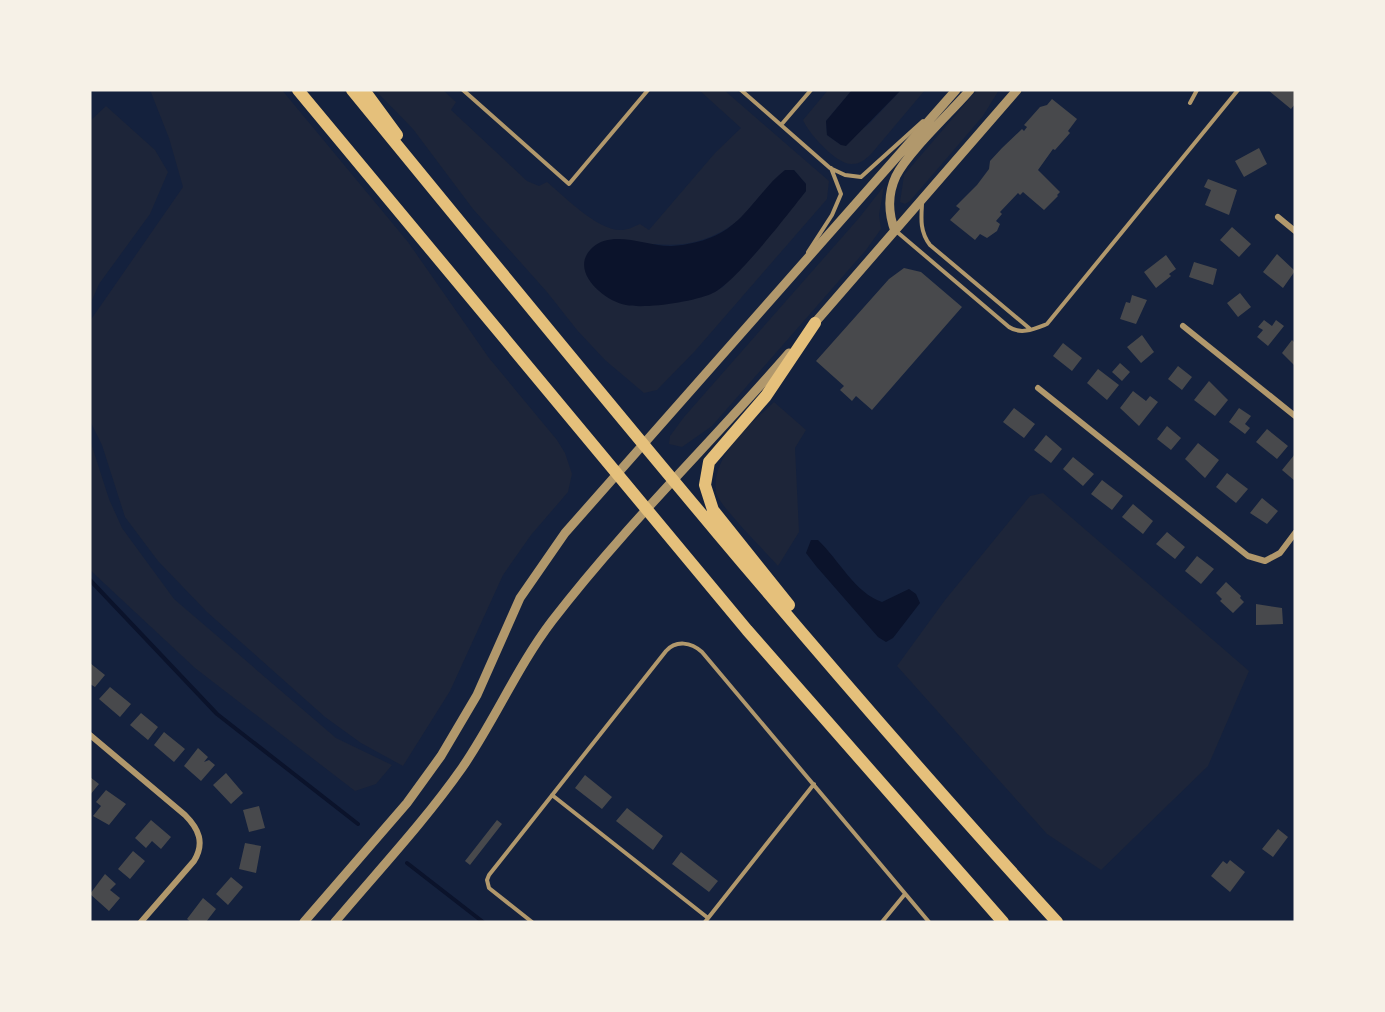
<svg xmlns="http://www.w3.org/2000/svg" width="1385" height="1012" viewBox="0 0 1385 1012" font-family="'Fira Sans Condensed',sans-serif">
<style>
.green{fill:#1d2539;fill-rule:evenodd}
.water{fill:#0b132b}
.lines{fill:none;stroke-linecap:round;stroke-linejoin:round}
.stream{stroke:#0b132b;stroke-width:4}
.building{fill:#48494c}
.service{stroke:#b1986c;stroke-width:4}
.minor{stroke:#b1986c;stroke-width:6}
.tertiary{stroke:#b1986c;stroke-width:9}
.primary{stroke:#e5c07b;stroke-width:12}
</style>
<rect width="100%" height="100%" fill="#14213d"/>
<path class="green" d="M150,90h132l126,152 81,116 68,82 8,13 7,21 -4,18 -37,43 -28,40 -53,116 -47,75 -42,-23 -36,-26 -118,-105 -49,-51 -33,-44 -23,-72 -12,-24v-100l93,-134 -14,-49z
M375,90h68l13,12 -5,8 76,71 12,5 8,-4c17,14 52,50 75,48 6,0 13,-4 18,-6l9,6 66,-77 26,-25 -42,-38h25l105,91 -2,18 -132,152 -38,39 -13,3 -39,-33 -28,-30 -30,-38 -74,-83 -60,-80zM794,170l12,14v7l-83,96c-23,13 -48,15 -74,17l5,-60c67,7 95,-33 140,-74z
M828,90h24l-26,31 1,14 14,10 28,-21 32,-34h24l-53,63c-6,6 -11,11 -20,11 -15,1 -44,-31 -49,-44z
M977,90h22l-16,26 -73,85 -5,3 -5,-2 4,-27z
M106,106l49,44 13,22 -18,42 -51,70 -9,21v-184z
M884,186l-5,29 2,14 -15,21 -154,176 -30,21 -13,-3 1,-8 14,-19 175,-199z
M774,402l32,28 -11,18 4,84 -21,34c-12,-14 -60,-61 -62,-74 -5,-36 35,-68 58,-90z
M90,440l19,59 13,29 52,71 162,139 56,27 -16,19 -21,7 -160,-123 -105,-98z
M1043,493l206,178 -41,95 -107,104 -54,-36 -150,-168 48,-66 85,-104z"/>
<path class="water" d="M852,90h49l-55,56 -5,-1 -14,-10 -1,-14z
M785,170h9l12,14v7c-18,23 -72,94 -95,103 -19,8 -66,15 -85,11 -22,-4 -59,-35 -33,-58 21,-18 55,0 79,-1 14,-1 28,-4 40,-9 32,-12 47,-47 73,-67z
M811,540h7c21,20 37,53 64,62l27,-13 7,5 4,9 -27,35 -7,4 -8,-5 -62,-71 -10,-13z"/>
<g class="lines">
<path class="stream" d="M90,580l127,134 141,110
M407,863l76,59"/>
</g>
<path class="building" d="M1268,90h27v14l-4,5z
M1052,99l25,20 -9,12 2,2 -15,17 -2,-1 -15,21 22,22 -3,3 1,1 -14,14 -21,-18 -3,3 -2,-2 -18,19 2,2 -6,7 4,3 -3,7 -10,7 -7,-4 -5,6 -25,-20 10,-11 -4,-3 21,-21 12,-16 1,-8 12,-13 20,-19 2,2 3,-4 -3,-2 16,-18 7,-2z
M1259,148l8,16 -23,13 -9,-16z
M1208,179l29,11 -8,25 -24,-10 6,-15 -7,-3z
M1232,227l19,17 -12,13 -19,-17z
M1277,254l18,17 -12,17 -20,-16z
M1166,255l10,14 -7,5 2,2 -15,12 -12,-16z
M1194,262l23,7 -4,16 -24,-8z
M904,268l17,4 41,35 -90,103 -16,-14 -4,5 -12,-11 4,-4 -28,-25 73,-82z
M1240,293l11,14 -13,10 -11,-14z
M1132,295l15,5 -11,24 -16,-5 6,-17 4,1z
M1264,320l8,6 4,-6 8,6 -16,20 -11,-9 6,-7 -5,-3z
M1142,335l12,17 -13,11 -14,-16z
M1292,340l3,3v23l-13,-13z
M1063,343l19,15 -10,13 -19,-15z
M1120,363l10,9 -8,9 -10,-9z
M1178,366l14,11 -10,13 -14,-11z
M1098,369l21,16 -12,15 -20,-17z
M1209,381l19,19 -13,16 -21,-16z
M1133,391l13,10 4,-5 8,6 -19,24 -19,-18z
M1014,408l21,16 -11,14 -21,-16z
M1239,408l12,8 -6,8 5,4 -5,6 -16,-12z
M1167,426l14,12 -10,12 -14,-11z
M1267,429l21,17 -11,13 -21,-17z
M1046,435l16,14 -11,14 -17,-13z
M1198,443l21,17 -14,18 -20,-19z
M1295,454v27l-13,-11z
M1073,457l21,17 -11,12 -20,-17z
M1227,473l21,16 -12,14 -20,-16z
M1102,480l21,16 -11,14 -21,-16z
M1262,498l16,13 -11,13 -17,-11z
M1133,504l20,17 -10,13 -21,-17z
M1167,532l18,15 -10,12 -19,-15z
M1197,556l17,13 -13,15 -16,-13z
M1226,582l15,14 -1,2 4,4 -11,11 -13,-12 2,-2 -6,-6z
M1256,604l26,4 1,16 -27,1z
M90,663l15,12 -10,12 -5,-3z
M110,687l21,17 -11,13 -21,-18z
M141,713l17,14 -10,13 -18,-15z
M164,732l21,17 -11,13 -20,-17z
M198,748l10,9 -4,5 5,-2 6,5 -14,16 -17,-15z
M226,773l17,20 -12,11 -18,-19z
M585,775l27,22 -10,12 -27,-21z
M90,777l9,7 -9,11z
M106,790l20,14 -17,21 -16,-9 8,-10 -5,-4z
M259,806l6,22 -16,4 -6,-22z
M627,808l36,28 -10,14 -37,-29z
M151,820l20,17 -10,12 -9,-8 -6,7 -11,-10z
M497,820l5,4 -32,41 -5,-4z
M1278,829l10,8 -15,20 -11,-8z
M245,843l16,3 -5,27 -17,-4z
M133,851l12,10 -15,18 -12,-10z
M681,852l37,29 -9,11 -37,-28z
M1230,860l15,12 -15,20 -19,-16 12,-15 4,3z
M105,874l11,10 -6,6 10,8 -11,13 -19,-17z
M231,877l12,10 -15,18 -12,-11z
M203,898l13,11 -10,13h-15l-4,-3z"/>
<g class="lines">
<path class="service" d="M463,90l106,94 79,-94
M741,90l89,78 15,7 16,2 62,-56
M1190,103l7,-13
M781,125l30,-35
M922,204c-1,15 -2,28 8,41l99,83
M896,231l113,96c12,8 25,2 38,-3l191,-234
M808,252l24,-37 9,-21 -10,-26
M552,795l156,123
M532,922l-43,-34 -2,-8 2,-5 177,-224c10,-11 25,-9 36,1l227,270
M705,922l109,-138
M882,922l23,-28"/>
<path class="minor" d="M1278,217l17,14
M1183,326l112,90
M1038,388l210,168 17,5 15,-8 15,-20
M90,735l95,80c14,14 20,28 9,46l-53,61"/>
<path class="tertiary" d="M895,231c-7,-18 -7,-38 1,-55 12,-24 55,-64 74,-86
M812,326l205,-236
M304,922l103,-119 34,-47 36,-61 43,-97 45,-65 391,-443
M335,922c43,-51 89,-100 127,-154 33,-48 55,-101 90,-147 73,-95 159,-178 237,-268"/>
<path class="primary" d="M298,90l449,540 256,292
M352,90c230,281 460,564 705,832
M364,90l33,45
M789,605l-76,-95 -8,-25 4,-23 57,-66 49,-73"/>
</g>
<rect width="1385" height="1012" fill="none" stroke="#f6f1e7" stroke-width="183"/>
</svg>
